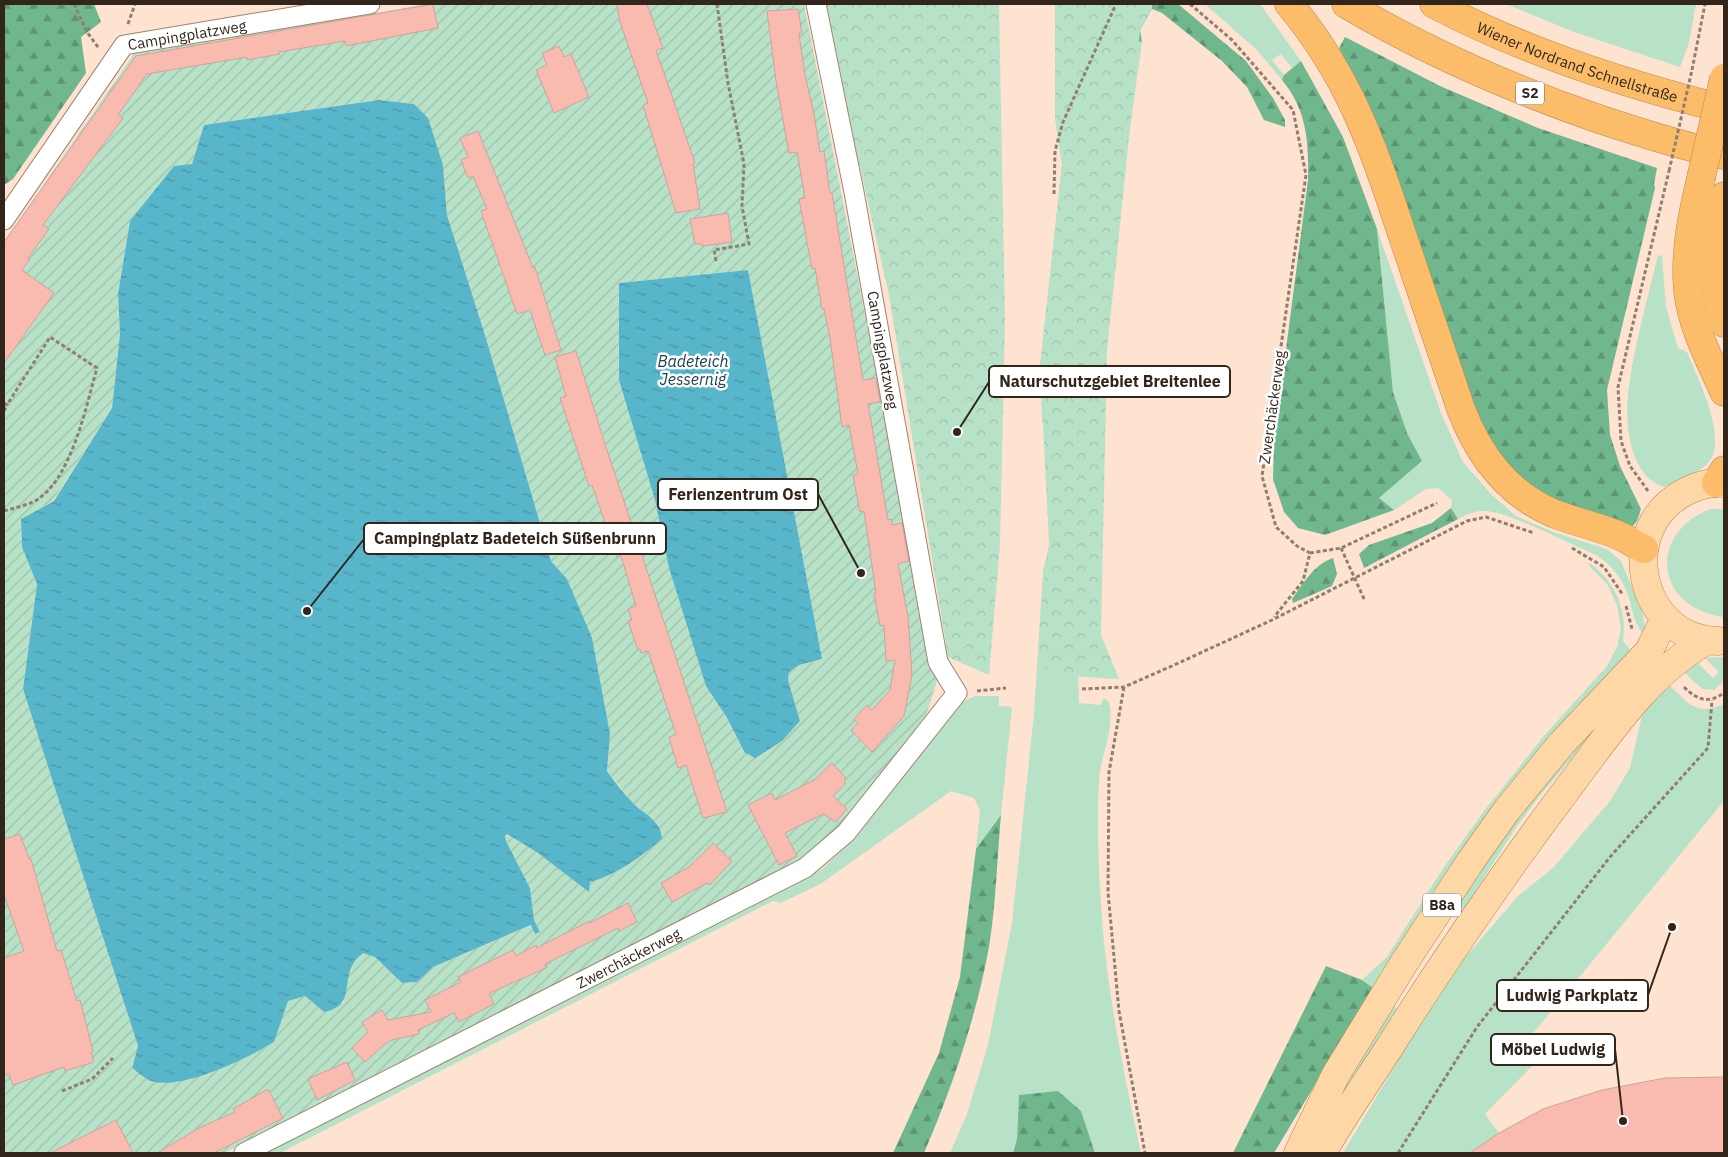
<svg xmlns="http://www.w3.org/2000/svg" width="1728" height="1157" viewBox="0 0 1728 1157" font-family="'IBM Plex Sans',sans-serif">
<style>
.grass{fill:#b8e2c8}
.forest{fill:url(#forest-firs)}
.park{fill:url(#park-crowns)}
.garden{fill:url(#garden-furrows);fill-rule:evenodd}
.water{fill:url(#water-ripples)}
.building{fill:#f9bbb0;stroke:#cba49d}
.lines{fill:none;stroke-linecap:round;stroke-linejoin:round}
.minor-casing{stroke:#a0836d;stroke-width:21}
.primary-casing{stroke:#b4884e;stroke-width:29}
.motorway-casing{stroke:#b4884e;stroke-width:29}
.path{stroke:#907e70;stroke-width:3;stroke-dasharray:4 2.5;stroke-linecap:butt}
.minor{stroke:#fff;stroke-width:19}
.primary{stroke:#fdd7a5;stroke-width:28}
.motorway{stroke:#fbbd69;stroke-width:28}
.motorway-bridge-casing{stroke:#b4884e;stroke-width:29;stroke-linecap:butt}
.path-bridge{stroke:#907e70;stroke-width:3;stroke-dasharray:4 2.5;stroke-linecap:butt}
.motorway-bridge{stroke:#fbbd69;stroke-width:28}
.labels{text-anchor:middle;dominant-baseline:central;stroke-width:5;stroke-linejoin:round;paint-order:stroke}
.shield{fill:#fff;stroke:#6f6660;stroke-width:1}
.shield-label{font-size:14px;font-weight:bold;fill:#31251c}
.street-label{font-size:15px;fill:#31251c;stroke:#fff}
.water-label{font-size:16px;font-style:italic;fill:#18434c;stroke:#fff}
.leader{fill:none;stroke:#31251c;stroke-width:2}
.callout-dot{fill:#31251c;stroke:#fff;stroke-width:2}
.callout{fill:#fff;stroke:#31251c;stroke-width:2}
.callout-label{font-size:16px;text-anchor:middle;font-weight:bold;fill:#31251c}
</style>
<defs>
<pattern id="forest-firs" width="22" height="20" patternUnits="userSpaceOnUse" patternTransform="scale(1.25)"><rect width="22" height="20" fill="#71b78e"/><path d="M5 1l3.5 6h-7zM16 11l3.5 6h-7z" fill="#5d9573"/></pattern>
<pattern id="park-crowns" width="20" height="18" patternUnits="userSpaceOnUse" patternTransform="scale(1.25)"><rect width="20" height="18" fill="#b8e2c8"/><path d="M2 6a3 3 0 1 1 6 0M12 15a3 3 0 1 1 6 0" fill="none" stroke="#9fc2ab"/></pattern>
<pattern id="garden-furrows" width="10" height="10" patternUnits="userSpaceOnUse" patternTransform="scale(1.25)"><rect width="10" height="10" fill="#b8e2c8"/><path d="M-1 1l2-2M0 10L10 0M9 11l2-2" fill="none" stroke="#9fc2ab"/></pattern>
<pattern id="water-ripples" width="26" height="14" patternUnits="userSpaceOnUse" patternTransform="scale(1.25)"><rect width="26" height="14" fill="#58b6cb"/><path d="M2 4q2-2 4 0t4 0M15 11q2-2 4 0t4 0" fill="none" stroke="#4994a4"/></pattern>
</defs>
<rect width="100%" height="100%" fill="#fde3d0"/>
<path class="grass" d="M1205,4h55l41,57 -9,7 -11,-14 -9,6 12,15 -2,5 -25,-30z
M1506,4h190l-7,39 -9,24 -106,-35z
M1108,36l34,6 -13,94 -43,122 -8,411 1,34 22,2 2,-7 5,2c9,26 -8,55 -9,82 -2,34 -1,71 1,106 4,90 22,177 41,265h-46l-14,-42 -62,-16 -2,44 -4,14h-63l17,-39 21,-69 24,-122 22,-209 9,-143 8,-34 -2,-90 -7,-27 -2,-54 7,-63 15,-138z
M1377,229l64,184 22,49 29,33 24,21 40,17 51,16 14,12 21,50 3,15 -2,8c-8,-10 -11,-24 -14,-36 -6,-19 -17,-33 -33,-43 -24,-10 -91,-45 -112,-44 -10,0 -17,3 -26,8l-7,-11 1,-8 -14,-12 -12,1 -32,21 -15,-12 43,-37 -15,-28 -14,-41z
M1658,255l4,1 4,51 12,41 9,4c11,27 41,85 22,110 -11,12 -30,16 -44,25 -37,-10 -41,-67 -36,-100 5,-42 19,-89 29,-132z
M1710,509h14v108c-68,-9 -78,-82 -14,-108z
M1590,563c26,20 37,46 33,78l10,12 -44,43 -12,9 -84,101 -35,49 -85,133 -11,-8 25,-23 55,-87 42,-59 60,-75 63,-70 10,-19 4,-19 -4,-23 -10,-21 -18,-18z
M1724,657v24l-10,9 -12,-1 -20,-19 16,-11 2,6 13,13 6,-6 -14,-14z
M1667,683c21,19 28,34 57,21v97l-207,252 16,12 -48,49 14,19 -29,20h-127l103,-173 72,-84 35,-28 57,-67 20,-33 13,-57z
M1620,692l-31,46 -47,55 -25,33 -53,83 -9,-6 50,-72z
M975,696h24v10l13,1 -11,108 -25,34 4,-38 -6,-13 -23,-7 -129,92 -41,20 -8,-2 -493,252h-19l561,-284 34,-32 95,-123 10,-11z
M1392,1005l5,4 -46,77 -44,67z"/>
<path class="forest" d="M4,4h90l7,18 -20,15 5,36 -73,106 -9,6z
M1124,4h54l68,57 27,37 12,22v7l-21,-7 -17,-33 -25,-26 -60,-48 -10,-4 -12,21 2,12 -33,-6z
M1345,37l95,49 98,42 119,40 -3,16 1,4 -48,202 3,45 10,31 21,43 -4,12 -4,5 -89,-29 -55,-49 -119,-337 -31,-63z
M1301,61l42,76 34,92 16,163 14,41 15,28 -43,37 15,12 -69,25 -27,-7 -14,-16 -11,-33 1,-37 34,-262c1,-37 -1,-70 -26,-100l2,-5z
M1451,508l7,11 -94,49 -5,-14 10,-9 63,-22z
M1333,558l4,16 -5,12 -39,17 -1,-4c12,-16 21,-34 41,-41z
M1001,815c-4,44 -5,89 -12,132 -13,71 -37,141 -65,206h-31l46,-100 21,-76 16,-128z
M1326,966l36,14 11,8 -99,165h-41z
M1058,1091l23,20 14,42h-82l4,-14 2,-44z"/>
<path class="park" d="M823,4h176l6,315 -5,226 -11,130 -41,-18 -59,-362z
M1055,4h97v5l-12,21 -33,321 -6,284 18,44 -54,-3 -27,-11 3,-59 8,-63 -9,-177 22,-201 -7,-46z"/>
<path class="garden" d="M428,4h376l133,677 -13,41 -90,110 -38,30 -435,225 -137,66h-220v-911l130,-188zM379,100l35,4 29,61 4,50 38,120 66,226 16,18 43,155 -3,37 25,31 24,20 5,17c-21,18 -44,36 -71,43l-1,9 -51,-38 -31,-19 -2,2 1,5 24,47 4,32 6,12 -5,2 -3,-9 -99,42 -16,15 -15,1 -27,-26 -12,-5c-15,12 -17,31 -19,50l-20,10 -19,-16 -18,5 -13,41c-27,16 -93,49 -123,39 -6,-2 -13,-10 -19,-13l6,-22 -115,-357 14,-105 -15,-37 -1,-28 32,-18 59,-93 8,-74 -2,-40 12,-73 62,-57 12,-39zM748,270l74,389 -23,6 -10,7 -1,8 12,41 -18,20 -25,17 -12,-5 -19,-37 -57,-148 -14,-68 -36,-120v-97z"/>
<path class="water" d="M379,100l35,4 14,14 15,47 4,50 38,120 66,226 16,18 25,59 18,96 -3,37c8,11 16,22 26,32 12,12 28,17 29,36 -22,18 -45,36 -72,43l-1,10 -51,-39 -31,-19 -2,2 1,5 24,47 4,32 6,12 -5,2 -4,-9 -98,42 -16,15 -15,1 -27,-26 -12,-4c-28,21 -2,52 -39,59l-19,-16 -17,5 -14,41c-26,16 -93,49 -123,39 -6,-2 -14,-10 -19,-13l6,-22 -115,-357 14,-105 -15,-37 -1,-28 33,-18 58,-93 8,-74 -2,-40 12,-73 44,-55 18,-2 12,-39z
M748,270l74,389 -23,6 -10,7 -1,8 12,41 -18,20 -26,17 -11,-5 -19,-37 -20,-30 -37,-118 -14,-68 -36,-120v-97z"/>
<path class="building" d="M433,4l5,24 -92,18 -1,-5 -66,11 1,2 -33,6v-3l-100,17 -29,41 5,3 -80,107 6,4 -21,29 2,1 -8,11 32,23 -50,70v-121l132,-186z
M617,4h30l16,44 -7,2 39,113 -2,1 7,45 -24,4 -33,-108 5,-2 -28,-81z
M798,9l4,24 -3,1 6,41 9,39 6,38 4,-1 6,42h2l31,187 13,-2 4,24 -12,2 20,116 3,-1 1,6 10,-2 7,38 -11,3 10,53 4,58 -8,41 -32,36 -21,-22 7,-7 -4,-4 13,-14 5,5 18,-20 5,-30 -9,1 -2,-36 -4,1 -6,-33h2l-12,-82 -4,1 -7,-37 5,-1 -9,-49 -7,2 -12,-89 -6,-29h-2l-7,-41 -3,1 -13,-70 6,-1 -8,-46 -8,1 -13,-72 -9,-70z
M559,46l5,11 7,-3 18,43 -35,16 -18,-43 11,-5 -5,-12z
M478,131l55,137 2,-1 26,83 -16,5 -15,-45 -13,4 -36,-103 6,-2 -14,-33 -5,2 -7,-18 7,-3 -8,-19z
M728,213l4,29 -29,4 -1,-2h-7l-5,-25z
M576,351l29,93 122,368 -24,6 -17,-53 -8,3 -9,-31 7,-3 -28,-83 -7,2 -1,-4 -2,1 -10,-29 4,-1 -4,-11 8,-3 -15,-50 -4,1 -25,-72 -3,1 -29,-88 6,-2 -11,-39z
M832,763l13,14v7l-12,12 14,13 -11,13 -13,-8 -38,19 12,23 -18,9 -31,-60 24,-12 3,7 39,-20z
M20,834l9,25h2l26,92 4,-1 16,51 3,-1 10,39 3,13 -2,1 3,9 -29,9 -1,-4 -51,18 -4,-11 -5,1v-117l20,-7 -20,-56v-56z
M713,843l19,18 -22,24 -3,-2 -35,19 -11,-19 28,-16z
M628,903l9,19 -18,9 -1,-3 -73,36 1,4 -54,24 -3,2 5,10 -35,18 -5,-9 -36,17 1,4 -27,6 -7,4 -20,18 -13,-14 16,-16 -6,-10 20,-12 6,10 43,-8 -6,-12 36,-18 -3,-5 55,-27 3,6 20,-11 1,3 52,-27 1,2z
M347,1062l8,18 -38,20 -9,-21z
M1724,1077v76h-254l29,-20 44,-24 59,-19 63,-12z
M268,1089l15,29 -69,35h-57l42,-25 36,-16 -2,-3z
M116,1120l17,33h-83z"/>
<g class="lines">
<g class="minor-casing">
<g id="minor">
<path id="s1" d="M4,220l120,-175 246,-41"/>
<path id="s2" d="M244,1153l561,-285 41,-35 111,-140 -19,-31 -84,-470 -38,-188"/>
</g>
</g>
<g class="primary-casing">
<path id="primary" d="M1718,641c-81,-2 -103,-115 -31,-150 12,-6 24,-9 37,-8
M1298,1153l37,-77 69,-113 66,-101 37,-52 55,-67 87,-92 16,-33
M1322,1153c20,-35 43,-68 65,-102 56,-89 115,-175 178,-259 41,-54 81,-117 141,-151"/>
</g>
<g class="motorway-casing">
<g id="motorway">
<path d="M1289,4c62,74 85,146 115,236 19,56 38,113 57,169 18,47 46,85 94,105 19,7 39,12 58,19 11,4 21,11 31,16"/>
<path d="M1346,4c79,47 164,84 250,114 42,14 85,28 128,37"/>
<path id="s3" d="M1434,4c91,48 190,80 290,105"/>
<path d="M1701,178c-9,38 -17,75 -13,114 4,35 22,68 36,100"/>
<path d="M1724,196c-10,44 -16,84 0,127"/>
<path d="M1716,483l8,-13"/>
</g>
</g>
<path class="path" d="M74,4l13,28 11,15
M1190,4l42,36 61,70 13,65 -44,301 14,51 21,19 13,7 -7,28 -29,36
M128,24l7,-20
M1692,70l13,-66
M1054,194l1,-43 8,-29 53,-118
M716,261l-2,-11 35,-6 -7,-38 2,-42 -16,-81 -11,-79
M4,403l3,2 -3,6
M1648,491l-18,-25 -9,-25 -3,-54 51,-216
M4,511c10,-3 20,-5 29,-9 38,-19 53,-96 64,-134l-47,-31 -43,68
M1341,548l24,53
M1572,548l32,19 19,28
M1310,553l31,-5 96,-45
M1626,606l6,23
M1124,687l-15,85 -1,120 11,119 26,142
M1684,687c13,13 24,17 40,6
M1082,689l42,-2 48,-21 100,-46 195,-99 19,-4 48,16
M977,691l29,-3
M62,1091l30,-12 21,-21
M1398,1153l79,-126 133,-170 98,-109 4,-48"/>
<use href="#minor" class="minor"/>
<use href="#primary" class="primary"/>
<use href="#motorway" class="motorway"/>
<g class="motorway-bridge-casing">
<path id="motorway-bridge" d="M1701,178l23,-100"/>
</g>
<path class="path-bridge" d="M1669,171l23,-101"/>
<use href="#motorway-bridge" class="motorway-bridge"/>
</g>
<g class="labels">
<g class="shield">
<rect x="1516" y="81.5" width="28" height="23" rx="4"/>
<rect x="1423" y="893.5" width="38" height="23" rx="4"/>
</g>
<g class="shield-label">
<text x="1530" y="93">S2</text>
<text x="1442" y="905">B8a</text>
</g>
<g class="street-label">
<text stroke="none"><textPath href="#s1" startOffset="276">Campingplatzweg</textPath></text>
<text stroke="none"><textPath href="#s3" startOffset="155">Wiener Nordrand Schnellstraße</textPath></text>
<text transform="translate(883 350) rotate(80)">Campingplatzweg</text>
<text transform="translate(1272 407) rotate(-82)">Zwerchäckerweg</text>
<text stroke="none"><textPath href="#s2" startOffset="431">Zwerchäckerweg</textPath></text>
</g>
<g class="water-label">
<text x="693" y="361">Badeteich<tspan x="693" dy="18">Jessernig</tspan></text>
</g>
</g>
<path class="leader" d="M957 432L989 382M861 573L818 494M307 611L364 539M1672 927L1648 995M1623 1121L1615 1049"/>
<g class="callout-dot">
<circle cx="957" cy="432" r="5"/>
<circle cx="861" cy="573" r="5"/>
<circle cx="307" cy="611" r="5"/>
<circle cx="1672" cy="927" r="5"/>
<circle cx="1623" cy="1121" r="5"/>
</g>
<g class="callout">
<rect x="989" y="366" width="241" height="31" rx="5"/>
<rect x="658" y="479" width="160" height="31" rx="5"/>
<rect x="364" y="523" width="302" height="31" rx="5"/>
<rect x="1497" y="980" width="151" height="31" rx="5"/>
<rect x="1491" y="1034" width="124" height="31" rx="5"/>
</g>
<g class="callout-label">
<text x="1110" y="387">Naturschutzgebiet Breitenlee</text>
<text x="738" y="500">Ferienzentrum Ost</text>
<text x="515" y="544">Campingplatz Badeteich Süßenbrunn</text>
<text x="1572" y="1001">Ludwig Parkplatz</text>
<text x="1553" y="1055">Möbel Ludwig</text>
</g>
<rect width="1728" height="1157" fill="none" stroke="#31251c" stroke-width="10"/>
</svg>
